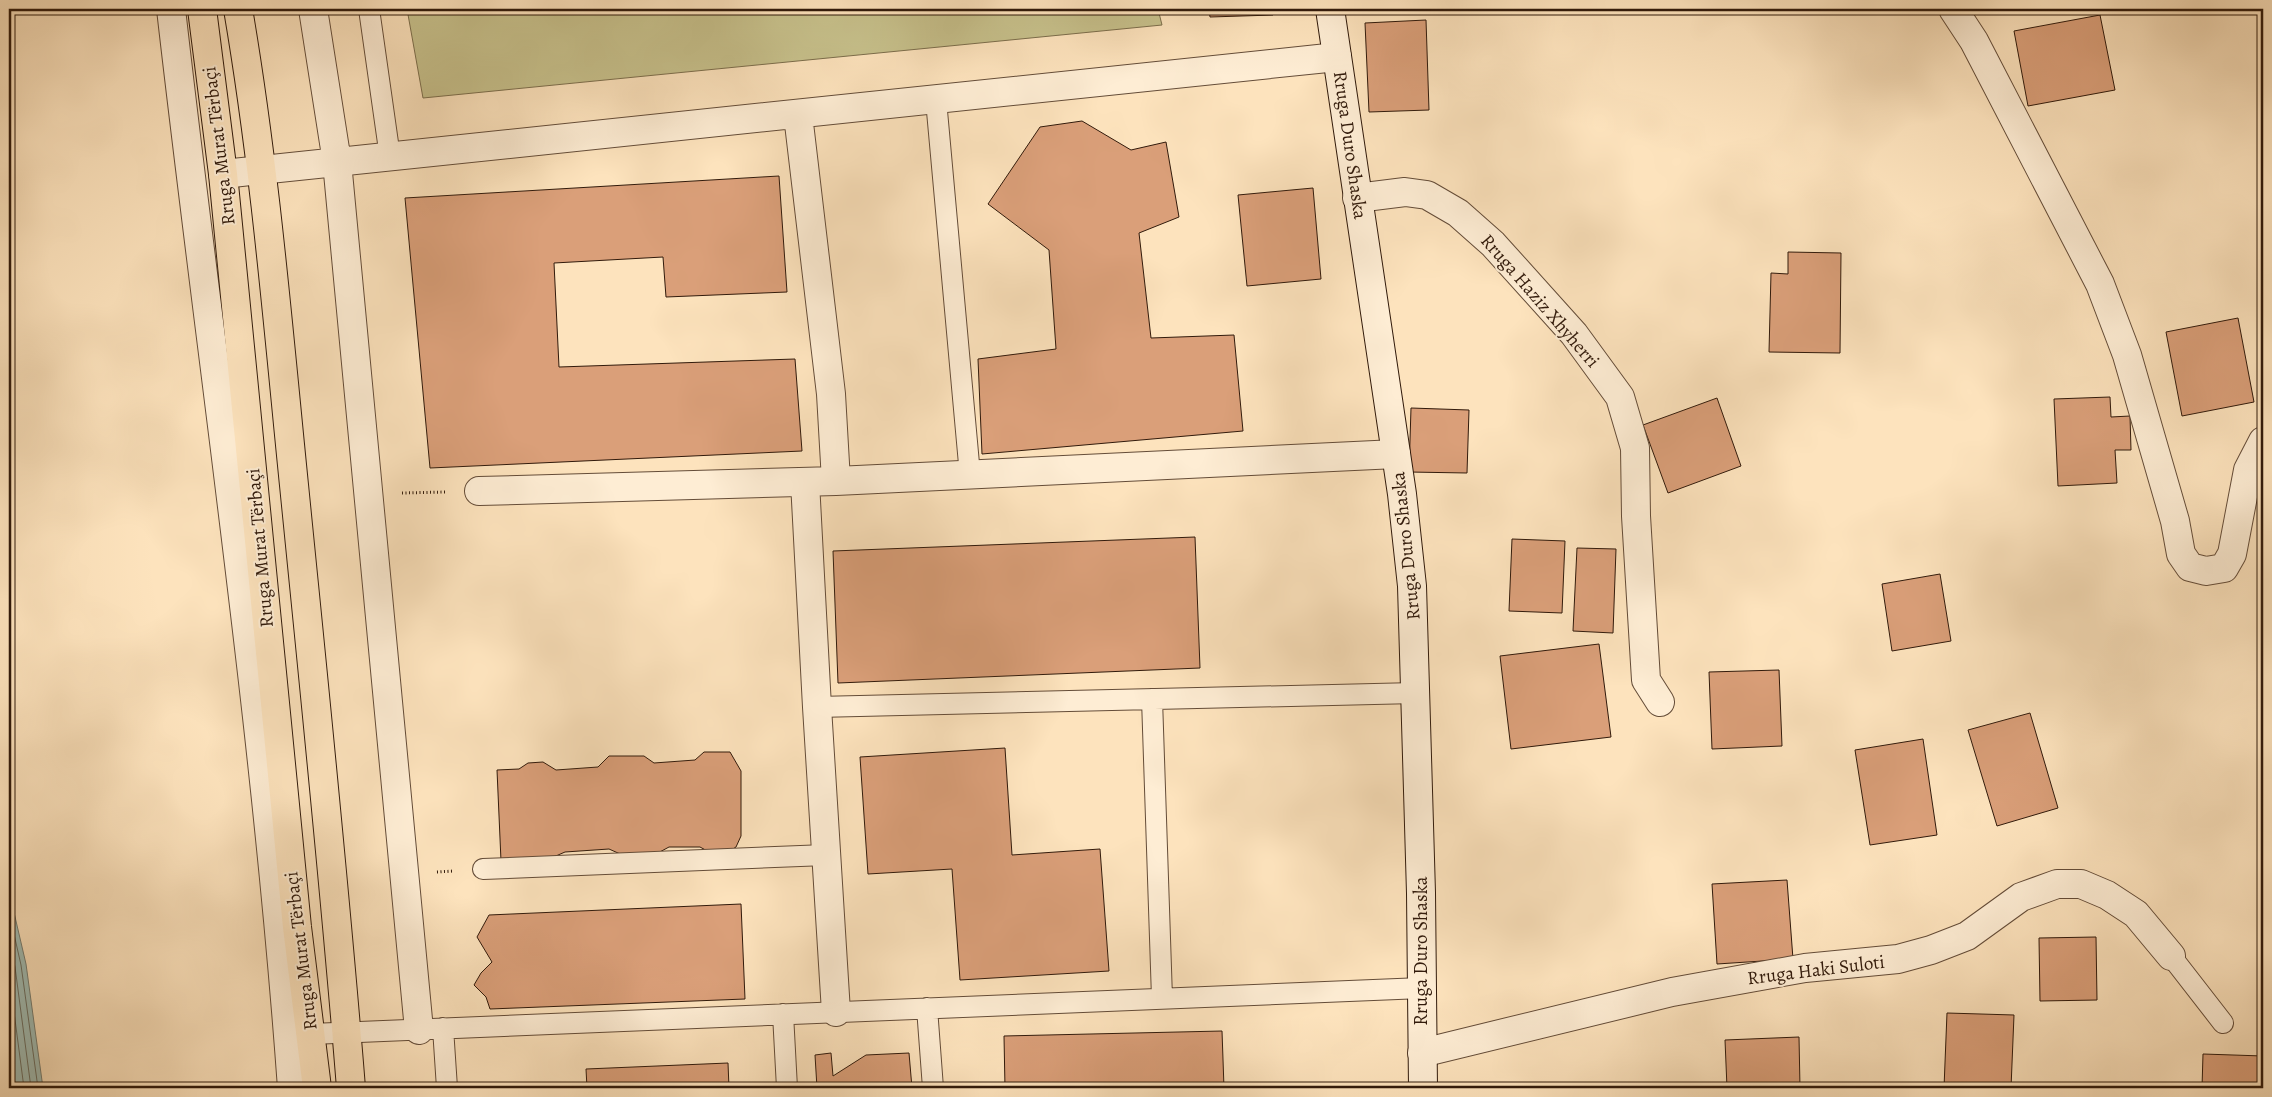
<svg xmlns="http://www.w3.org/2000/svg" width="2272" height="1097" viewBox="0 0 2272 1097" font-family="Alegreya,serif">
<style>
.green{fill:#c7c18c;stroke:#7c6e4c}
.water{fill:#a0bdb5;stroke:#747c71}
.lines{fill:none;stroke-linecap:round;stroke-linejoin:round}
.shore{stroke:#686c60;stroke-width:1}
.building{fill:#da9f79;stroke:#311a0b}
.lane-casing{stroke:#644c38;stroke-width:22}
.street-casing{stroke:#644c38;stroke-width:30}
.secondary-casing{stroke:#311a0b;stroke-width:30}
.primary-casing{stroke:#311a0b;stroke-width:30}
.path{stroke:#311a0b;stroke-width:3;stroke-dasharray:1 2.5;stroke-linecap:butt}
.lane{stroke:#feedd4;stroke-width:20}
.street{stroke:#feedd4;stroke-width:28}
.secondary{stroke:#feedd4;stroke-width:28}
.primary{stroke:#fde3bd;stroke-width:28}
.labels{text-anchor:middle;dominant-baseline:central;stroke-width:4;stroke-linejoin:round;paint-order:stroke}
.street-label{font-size:19px;fill:#311a0b;stroke:#feedd4}
</style>
<rect width="100%" height="100%" fill="#fde3bd"/>
<filter id="stains"><feTurbulence type="fractalNoise" baseFrequency=".004" numOctaves="4"/><feColorMatrix values="0 0 0 0 .2 0 0 0 0 .09 0 0 0 0 .02 0 0 0 .5 -.17"/></filter>
<radialGradient id="worn" r=".72"><stop offset=".6" stop-color="#630" stop-opacity="0"/><stop offset="1" stop-color="#630" stop-opacity=".3"/></radialGradient>
<path class="green" d="M407,9h751l4,16 -739,73z"/>
<path class="water" d="M9,891l17,73 17,124h-34z"/>
<g class="lines">
<path class="shore" d="M9,912l12,53 17,123
M9,939l6,28 16,121
M9,974l15,114"/>
</g>
<path class="building" d="M1209,9h63l1,6 -63,2z
M2100,15l15,75 -87,16 -14,-75z
M1426,20l3,90 -60,2 -4,-89z
M1082,121l49,29 35,-8 13,75 -40,16 12,105 83,-3 9,96 -261,23 -4,-95 78,-10 -7,-99 -61,-46 52,-77z
M779,176l8,116 -121,5 -3,-40 -109,6 5,104 236,-8 7,92 -372,17 -25,-270z
M1313,188l8,91 -74,7 -9,-91z
M1788,252l53,1 -1,100 -71,-1 2,-79 17,1z
M2238,318l16,84 -72,14 -16,-84z
M2110,397l1,20 19,-1 1,34h-16l2,33 -59,3 -4,-87z
M1717,398l24,68 -73,27 -25,-68z
M1411,408l58,2 -2,63 -58,-1z
M1195,537l5,131 -362,15 -5,-132z
M1512,539l53,2 -3,72 -53,-2z
M1577,548l39,1 -3,84 -40,-2z
M1940,574l11,67 -59,10 -10,-67z
M1599,644l12,93 -100,12 -11,-93z
M1779,670l3,76 -70,3 -3,-77z
M2030,713l28,95 -61,18 -29,-96z
M1923,739l14,96 -67,10 -15,-95z
M1005,748l7,107 88,-6 9,122 -149,9 -8,-111 -84,5 -8,-117z
M704,752h26l11,19v65l-5,11 -8,5 -17,1 -11,-6h-31l-13,7 -29,3 -18,-8 -44,3 -16,7 -48,2 -4,-91 22,-1 9,-6 15,-1 13,8 42,-3 11,-11h35l10,7 41,-3z
M1787,880l6,79 -76,5 -5,-80z
M741,904l4,95 -255,10 -4,-12 -12,-12 7,-12 11,-11 -15,-25 12,-22z
M2096,937l1,63 -57,1 -1,-63z
M1947,1013l67,2 -3,73h-67z
M2263,1030v20l-4,-1z
M1222,1031l2,57h-219l-1,-52z
M1799,1037l1,51h-73l-2,-48z
M831,1053l2,23 33,-21 43,-2 3,35h-95l-2,-33z
M2203,1054l60,2v32h-61z
M728,1063l1,25h-142l-1,-19z"/>
<g class="lines">
<g class="lane-casing">
<path id="lane" d="M369,9l21,148
M936,100l34,375
M1152,699l10,299
M817,707l599,-14
M483,869l343,-14
M2171,956l52,67
M927,1008l6,80
M783,1014l4,74
M443,1028l4,60
M311,1034l1111,-46"/>
</g>
<g class="street-casing">
<path id="street" d="M171,9c41,359 95,718 121,1079
M313,9l24,153 82,868
M1953,9l21,32 126,243 27,71 48,166 6,33 9,13 16,4 18,-3 8,-14 16,-84 15,-29
M798,115l33,279 5,87
M223,174l1114,-117
M1357,198l48,-6 22,3 31,18 35,31 81,90 46,63 15,51 1,68 10,164 14,22
M805,482l12,225 19,305
M479,491l357,-10 560,-27
M1422,1053l250,-61 133,-24 93,-9 33,-9 36,-14 54,-39 36,-13h24l26,11 29,19 35,42"/>
</g>
<g class="secondary-casing">
<path id="secondary" d="M1330,9l72,485 10,92 9,307 2,195"/>
</g>
<g class="primary-casing">
<path id="primary" d="M202,9l21,165 74,753 20,161
M238,9c27,158 40,317 56,476 20,201 41,402 57,603"/>
</g>
<path class="path" d="M402,493l44,-1
M437,872l17,-1"/>
<use href="#lane" class="lane"/>
<use href="#street" class="street"/>
<use href="#secondary" class="secondary"/>
<use href="#primary" class="primary"/>
</g>
<g class="labels">
<g class="street-label">
<text transform="translate(1350 145) rotate(82)">Rruga Duro Shaska</text>
<text transform="translate(219 146) rotate(-97)">Rruga Murat Tërbaçi</text>
<text transform="translate(1540 301) rotate(49)">Rruga Haziz Xhyherri</text>
<text transform="translate(1406 546) rotate(-96)">Rruga Duro Shaska</text>
<text transform="translate(260 548) rotate(-95)">Rruga Murat Tërbaçi</text>
<text transform="translate(301 951) rotate(-97)">Rruga Murat Tërbaçi</text>
<text transform="translate(1421 951) rotate(-90)">Rruga Duro Shaska</text>
<text transform="translate(1816 970) rotate(-7)">Rruga Haki Suloti</text>
</g>
</g>
<rect width="2272" height="1097" fill="none" stroke="#fde3bd" stroke-width="30"/>
<rect x="10" y="10" width="2252" height="1077" fill="none" stroke="#311a0b" stroke-width="2.5"/>
<rect x="15" y="15" width="2242" height="1067" fill="none" stroke="#311a0b"/>
<rect width="100%" height="100%" filter="url(#stains)"/>
<rect width="100%" height="100%" fill="url(#worn)"/>
</svg>
